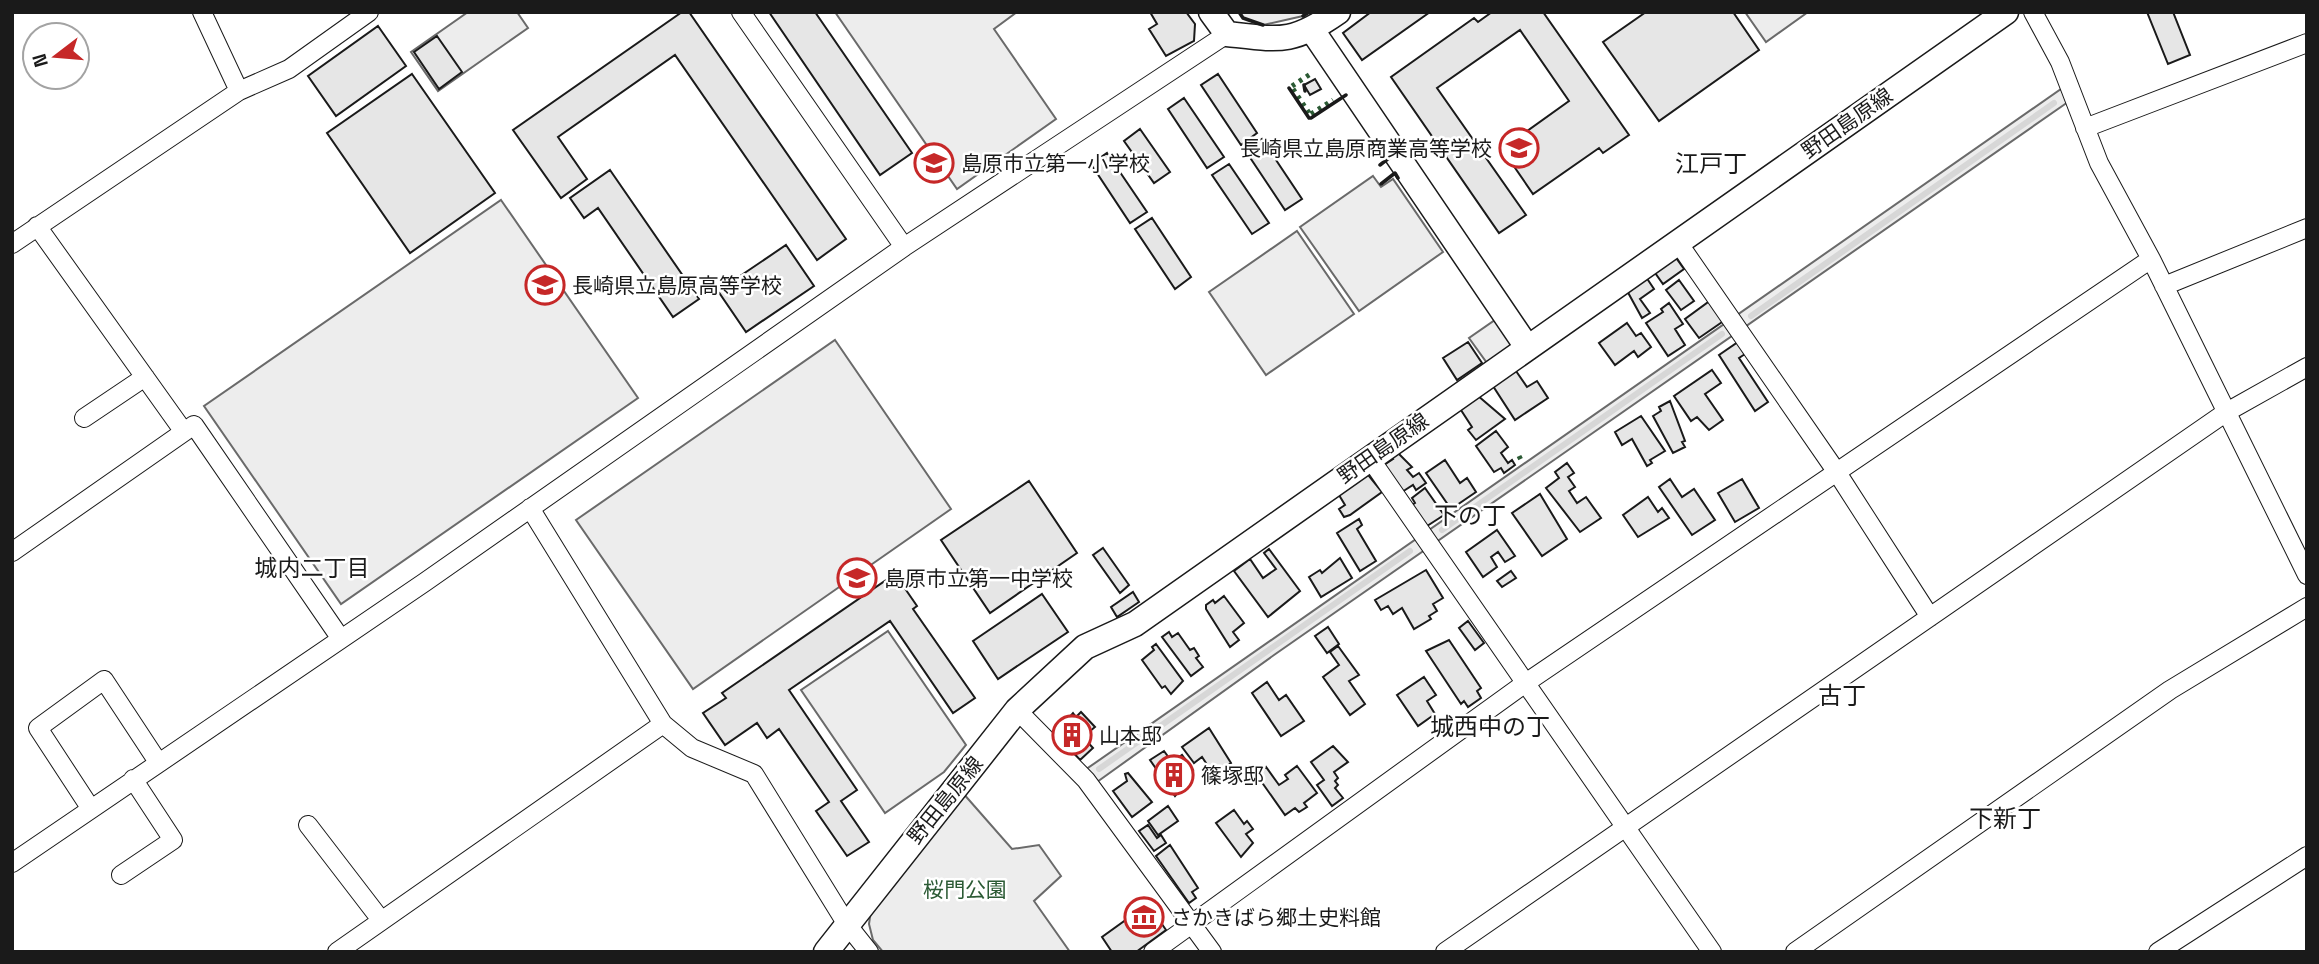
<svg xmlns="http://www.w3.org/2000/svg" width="2319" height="964" viewBox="0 0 2319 964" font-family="'Space Grotesk','Noto Sans JP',sans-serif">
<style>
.built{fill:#ededed;stroke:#6a6a6a;stroke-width:2}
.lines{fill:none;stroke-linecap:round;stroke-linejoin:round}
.stream{stroke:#d7d7d7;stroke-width:6}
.building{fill:#e6e6e6;stroke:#1a1a1a;stroke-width:2}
.street-casing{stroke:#1a1a1a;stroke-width:20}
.secondary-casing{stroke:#1a1a1a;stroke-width:27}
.street{stroke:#fff;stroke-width:18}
.secondary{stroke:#fff;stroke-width:24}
.hedge{stroke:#2b5a34;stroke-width:5;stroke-dasharray:3.5 5;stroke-linecap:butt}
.wall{stroke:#1a1a1a;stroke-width:3.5}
.labels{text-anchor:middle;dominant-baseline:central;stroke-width:5;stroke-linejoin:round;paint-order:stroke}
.street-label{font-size:21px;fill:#1a1a1a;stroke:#fff}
.poi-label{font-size:21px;fill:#1a1a1a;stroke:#fff;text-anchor:start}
.park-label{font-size:21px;fill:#2b5a34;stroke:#fff}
.neighbourhood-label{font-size:23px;fill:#1a1a1a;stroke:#fff}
.quarter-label{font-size:24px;fill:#1a1a1a;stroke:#fff}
</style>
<rect width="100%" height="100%" fill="#fff"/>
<path class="built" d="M468,12h49l11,16 -90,63 -27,-39z
M835,12h182l-23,17 62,90 -99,70z
M1239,12h70l-6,4 -40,9 -20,-7z
M1745,12h63l-42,30z
M2061,89l7,13 -794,553 -177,127 -12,-12z
M1373,176l8,11 12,-8 50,73 -84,59 -59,-84z
M501,200l137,198 -297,206 -137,-198z
M1297,231l57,83 -88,61 -57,-83z
M1495,320l18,25 -26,18 -18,-25z
M835,340l116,169 -258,180 -117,-169z
M888,631l78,114 -22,27 -59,41 -84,-123z
M962,792l50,57 27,-4 22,31 -27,25 36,51h-187l-10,-12 -4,-16 2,-14z"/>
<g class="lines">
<path class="stream" d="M1751,316l303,-213
M1442,530l280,-196
M1099,769l311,-218"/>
</g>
<path class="building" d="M682,12h7l157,227 -29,21 -142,-205 -117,82 29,42 -26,19 -48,-68z
M769,12h46l97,141 -32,22z
M1150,12h36l9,12 -1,17 -28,15 -17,-27 8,-5z
M1371,12h59l-68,48 -19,-27z
M1492,12h51l86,123 -26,18 -4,-5 -66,46 -31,-45 67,-48 -49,-71 -83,58 89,127 -27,18 -108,-156 83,-59 4,4z
M1646,12h87l26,38 -100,71 -56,-79z
M2147,12h26l17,43 -22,9z
M378,26l28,40 -70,50 -28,-40z
M437,36l25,36 -23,17 -25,-37z
M412,74l83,119 -85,60 -83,-120z
M1218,74l39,59 -16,12 -40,-60z
M1315,79l6,10 -11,6 -6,-10z
M1184,98l40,59 -17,11 -39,-59z
M1140,129l30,43 -16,11 -30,-42z
M1262,139l40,60 -17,11 -40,-60z
M1107,153l40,59 -17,11 -39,-59z
M1229,164l40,59 -17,11 -40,-59z
M610,170l89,129 -26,18 -75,-109 -14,10 -14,-20z
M1152,218l39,59 -16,12 -40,-60z
M786,245l28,41 -68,46 -28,-41z
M1674,255l10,14 -21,15 -10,-14z
M1644,274l10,15 -14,10 10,14 -8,5 -17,-31z
M1679,280l15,21 -13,9 -15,-20z
M1711,300l14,20 -26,18 -14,-19z
M1669,303l14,21 -8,5 10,16 -17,11 -22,-33 17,-11 -2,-3z
M1627,323l9,13 5,-3 10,14 -13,10 -4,-6 -19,14 -16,-22z
M1468,342l14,21 -25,17 -14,-22z
M1738,342l7,12 -6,4 29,44 -13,9 -36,-56z
M1712,370l9,13 -16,11 18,26 -14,10 -12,-13 -6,4 -17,-25z
M1516,371l11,16 10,-6 11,17 -33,22 -22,-34z
M1477,395l28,24 -29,21 -8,-10 4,-3 -13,-20z
M1670,401l15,40 -3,1 3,5 -12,6 -20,-37 8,-5 -2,-4z
M1641,416l24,35 -15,9 2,3 -5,3 -15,-27 -10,6 -7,-13z
M1496,431l12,16 -7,6 7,10 4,-3 3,5 -11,8 -3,-5 -7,4 -18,-26z
M1395,450l17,17 -5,3 6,7 6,-4 7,10 -10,7 -3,-5 -11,7 -18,-27 9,-6 -4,-5z
M1445,460l15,23 7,-5 9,14 -25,17 -25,-36z
M1567,463l7,10 -6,4 7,10 -6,4 8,12 9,-6 15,21 -21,14 -34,-44 13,-10 -4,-6z
M1365,471l17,21 -32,23 -6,2 -5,-8 6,-4 -9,-15z
M1670,479l12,18 12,-8 21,31 -23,15 -33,-48z
M1742,479l17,29 -24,14 -17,-29z
M1029,481l48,72 -87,60 -49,-73z
M1425,488l19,27 -20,13 -15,-21 6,-4 -3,-5z
M1540,494l27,45 -25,17 -30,-43z
M1648,497l10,15 4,-4 7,10 -31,19 -15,-22z
M1359,519l3,6 -5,4 19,32 -16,10 -23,-38z
M1497,530l18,26 -10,6 -7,-10 -7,5 6,10 -14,10 -17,-25z
M1103,548l26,37 -9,8 -27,-38z
M1269,549l31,42 -32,26 -34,-46 16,-12 13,19 13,-9 -12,-16z
M1340,558l12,20 -31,19 -12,-20 11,-7 2,3z
M1426,570l17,28 -10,6 4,7 -8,5 2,3 -17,10 -12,-21 -9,6 -5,-8 -7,4 -6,-10z
M1511,571l5,7 -14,9 -5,-6z
M895,574l22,32 -4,3 62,89 -22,15 -63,-92 -101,69 68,100 -16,11 28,41 -22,14 -31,-45 13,-9 -50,-73 -12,9 -10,-15 -32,22 -22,-32 23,-15 -4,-5z
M1133,592l6,10 -22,15 -6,-10z
M1042,594l26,38 -70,47 -25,-38z
M1224,596l20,27 -11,9 6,8 -9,7 -24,-38v-4l7,-5 2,3z
M1468,621l16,22 -9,7 -16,-22z
M1328,627l11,17 -12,9 -12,-17z
M1169,632l3,5 6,-4 12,17 4,-2 5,8 -3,2 7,9 -12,9 -29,-39z
M1449,640l32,48 -4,3 4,7 -13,9 -4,-6 -3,3 -35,-53z
M1156,644l27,37 -12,13 -6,-8 -3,2 -20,-28 12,-10 -2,-3z
M1338,646l21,29 -10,6 16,23 -15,11 -27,-38 16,-12 -9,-13z
M1424,677l12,18 -9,6 8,13 -17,12 -21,-31z
M1267,682l12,18 7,-5 18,26 -23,15 -29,-43z
M1081,712l14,15 -12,10 10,11 -13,12 -24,-27 17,-20 3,4z
M1209,728l22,35 -17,12 -12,-18 -8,6 -12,-16z
M1333,746l15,16 -14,10 4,6 -3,3 3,4 -3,3 8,10 -11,8 -15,-21 7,-5 -13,-18z
M1164,751l8,11 10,-7 11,15 -13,9 4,6 -9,11 -25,-36z
M1297,766l20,27 -13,10 3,4 -8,5 -4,-4 -10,7 -29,-41 10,-7 13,18 9,-6 -3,-4z
M1128,773l24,29 -20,15 -19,-26 14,-10 -2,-7z
M1168,806l10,15 -20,14 -10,-14z
M1234,810l10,14 3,-3 6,8 -7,5 7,9 -12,14 -25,-34z
M1148,825l9,13 4,-3 5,8 -12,8 -15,-20z
M1170,845l28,43 -6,4 4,6 -7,5 -33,-47z
M1148,904l18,26 -30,22h-24l-10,-15z"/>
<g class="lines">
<g class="street-casing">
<path id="street" d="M202,12l37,79
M741,12l163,235
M2033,12l27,50 39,101 52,96 156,316
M2085,128l222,-85
M37,226l147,206
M1677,241l159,230 94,146
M12,244l227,-153 50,-22 80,-57
M2164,286l143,-58
M84,418l61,-41
M1369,457l343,495
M530,508l133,216 29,24 62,26 92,149 23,29
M12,552l182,-127 147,214
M1017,710l69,70 126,172
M91,809l-53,-81 66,-48 54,82
M308,825l73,95
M12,863l413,-281 479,-335 323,-213
M121,875l52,-35 -40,-61
M337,952l326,-228
M1153,952l371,-268 627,-425
M1445,952l780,-539 82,-46
M1795,952l375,-262 137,-83
M2158,952l149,-96"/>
</g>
<g class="secondary-casing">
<path id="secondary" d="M1211,12l16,22c54,6 65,10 111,-22
M1312,30l215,317
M826,952l191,-242 68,-63 50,-23 871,-612"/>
</g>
<use href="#street" class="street"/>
<use href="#secondary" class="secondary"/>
<path class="hedge" d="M1292,86l20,-13
M1293,89l16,24
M1311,114l22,-14
M1519,456l2,4"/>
<path class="wall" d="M1239,12l4,6 20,7
M1303,16l6,-4
M1304,85l1,6
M1289,88l20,30
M1311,118l35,-23
M1380,165l9,-7 -2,-2
M1381,184l14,-11 3,5"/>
</g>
<defs>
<g id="school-ring" transform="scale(2.0125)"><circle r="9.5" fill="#fff" stroke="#c62828" stroke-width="1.5"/><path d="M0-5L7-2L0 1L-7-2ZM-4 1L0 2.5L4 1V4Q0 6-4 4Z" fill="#c62828"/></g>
<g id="building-ring" transform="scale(2.0125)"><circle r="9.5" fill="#fff" stroke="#c62828" stroke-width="1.5"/><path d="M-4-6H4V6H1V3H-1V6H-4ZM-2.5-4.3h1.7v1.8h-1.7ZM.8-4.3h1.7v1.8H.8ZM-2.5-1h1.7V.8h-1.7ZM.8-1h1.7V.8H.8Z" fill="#c62828"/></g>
<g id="museum-ring" transform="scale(2.0125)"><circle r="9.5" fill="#fff" stroke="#c62828" stroke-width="1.5"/><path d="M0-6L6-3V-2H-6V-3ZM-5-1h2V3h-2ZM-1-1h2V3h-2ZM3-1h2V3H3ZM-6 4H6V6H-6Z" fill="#c62828"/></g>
</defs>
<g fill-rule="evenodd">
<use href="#school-ring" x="1519" y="148"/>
<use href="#school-ring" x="934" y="163"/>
<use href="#school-ring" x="545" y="285"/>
<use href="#school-ring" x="857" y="578"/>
<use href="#building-ring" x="1072" y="735"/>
<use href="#building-ring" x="1174" y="775"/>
<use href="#museum-ring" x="1144" y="917"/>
</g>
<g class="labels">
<g class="street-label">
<text transform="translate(1847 123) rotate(-35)">野田島原線</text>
<text transform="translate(1383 448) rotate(-35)">野田島原線</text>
<text transform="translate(945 800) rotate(-51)">野田島原線</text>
</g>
<g class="poi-label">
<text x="1492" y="148" text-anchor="end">長崎県立島原商業高等学校</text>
<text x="961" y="163">島原市立第一小学校</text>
<text x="572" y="285">長崎県立島原高等学校</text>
<text x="884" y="578">島原市立第一中学校</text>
<text x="1099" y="735">山本邸</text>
<text x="1201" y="775">篠塚邸</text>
<text x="1171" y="917">さかきばら郷土史料館</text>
</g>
<g class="park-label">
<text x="965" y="889">桜門公園</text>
</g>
<g class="neighbourhood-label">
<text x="312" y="568">城内二丁目</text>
</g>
<g class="quarter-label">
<text x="1711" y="163">江戸丁</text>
<text x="1470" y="515">下の丁</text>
<text x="1842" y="695">古丁</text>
<text x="1490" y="726">城西中の丁</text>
<text x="2005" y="818">下新丁</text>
</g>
</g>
<rect width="2319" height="964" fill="none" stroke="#1a1a1a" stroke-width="28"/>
<g transform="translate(56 56) rotate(254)"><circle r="33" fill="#ffffff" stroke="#a3a3a3" stroke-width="2"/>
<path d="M0-5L12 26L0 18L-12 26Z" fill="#c62828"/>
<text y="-10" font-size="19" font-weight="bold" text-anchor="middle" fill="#1a1a1a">N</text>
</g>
</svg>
